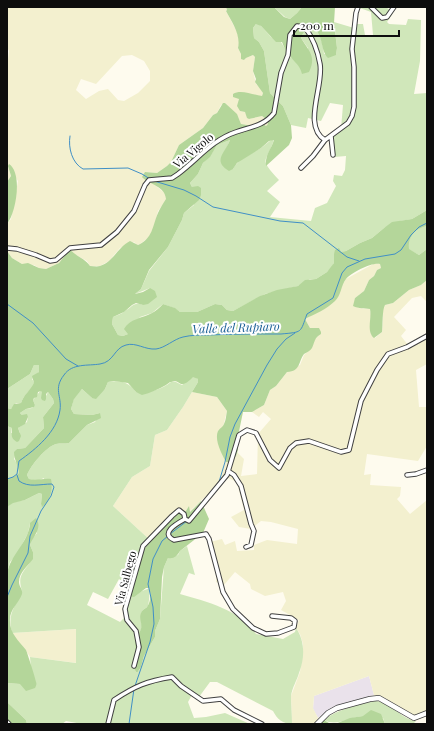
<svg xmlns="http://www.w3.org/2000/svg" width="434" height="731" viewBox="0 0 434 731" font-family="'Playfair Display',serif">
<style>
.industrial{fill:#eae2eb}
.farmland{fill:#f3f0cf;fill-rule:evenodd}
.green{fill:#d0e7ba}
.forest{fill:#b4d69a}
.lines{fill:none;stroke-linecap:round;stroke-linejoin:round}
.stream{stroke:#408fc6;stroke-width:1}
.minor-casing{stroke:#404040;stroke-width:5.5}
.tertiary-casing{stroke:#404040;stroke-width:6}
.minor{stroke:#fff;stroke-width:3.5}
.tertiary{stroke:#fff;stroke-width:4.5}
.labels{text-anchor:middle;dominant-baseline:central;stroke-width:4;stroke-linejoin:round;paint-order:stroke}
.street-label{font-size:11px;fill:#0d0d0d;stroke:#fff}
.water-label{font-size:12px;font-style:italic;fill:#1d6198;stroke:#fff}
</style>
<rect width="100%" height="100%" fill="#fefbee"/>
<path class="industrial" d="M369,676l5,19 -28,8 -15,6 -13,9 -5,-9 1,-13z"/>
<path class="farmland" d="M7,7h219l1,3 -1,1 11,21 3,9 -2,7 6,12 2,-2 7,-3 2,2 -2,14 3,13 4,4 3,5 -1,3h-3l-21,-4 2,19 5,1 4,7 13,-3 4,3 3,5 -3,2 -4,-4 -10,4 -11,-2 -3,-7 -13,-14 -4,2 -4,8 -4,2 -10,13 -24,17 -8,17 -4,4 -10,7 -12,-1 11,14 10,8 1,5 -9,12 -5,20 -5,7 -8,6 -3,1 -3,-3 -14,6 -11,13 -9,5h-10l-3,-5 -13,-7 -4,-5 -11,14 -13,6 -7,-1 -5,-3 -12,-1 -10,-6 -5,-7v-27l4,-5 7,-38 -10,-15 3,10 -4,6v-114l2,-17 -2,-4zM132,55l12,6 6,10v10l-12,12 -14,8 -6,-1 -10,-11 -9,2 -13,8 -10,-9 5,-11 15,5 26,-28z
M375,263l5,1 1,4 -4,2 -3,6 -5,4 -5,11 -9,7 3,10 12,1 1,6 -1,13 1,6 4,4 7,-6 1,-10v-14l2,-3 8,-2 16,-13 12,-5 6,-5v22l-6,-6 -9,2 -18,19 12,13 -5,6 7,9 19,-11v30l-11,6 3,37h8v39l-9,15 -51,-7 -3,21 7,-1 -1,11 31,2 -1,9 -3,3 13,15 17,-14v211l-13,5 -31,-19 -9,-2 -5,-19 -55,20 -1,12 5,10 1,-1 -5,7h-22l-1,-28 9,-24 2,-13 1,-15 -3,-10 -4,-6 3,-8 -18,-10 5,-9 -3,-9 -18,4 -14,-7 -1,-5 -15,-12 -11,13 -8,-3 1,-9 -7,-31 12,-3 3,6 10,-4 2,10 17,-1v-5l13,-5 30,4 1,-15 -27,-7 -10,-1 -10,8 -12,-2 -8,-10 13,-7 -7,-28 -11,-5 -37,35v-6l-5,8 -7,-1 -26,28 -38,-35 19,-29 18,-11 5,-31 12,-5 16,-23 9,-15 25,5 10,14 -4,16 -5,4 18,25 1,-4 7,7 -3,17 16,-2 1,-40 13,-15 -8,-7 -4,5 -7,-5 12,-7 6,-15 6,-4 11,-14 13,-7 4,-10 6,-6 3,-5 2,-5 3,-3 1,-7 -9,-1 -5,-9 24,-14 17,-26z
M77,629v34l-47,-6 -4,-6 -13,-15 -1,-3z"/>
<path class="green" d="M274,7h28l-5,6 -7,6 -5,-2z
M357,7h29l7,6 -6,9 2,2 17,1 2,-6 13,1 -1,41 -6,33 13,-1v117l-15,9 -12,2 -16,7 -12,10 -12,5 -14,8 -12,3v9l-2,4 -5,5 -11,7h-6l-12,7 -33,8 -32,17 -6,-1 -5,-5 -7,-1 -18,8h-17l-6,-4 -11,-4 -11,9 -12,4 -12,17 -5,2 -5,-1 -6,-11 1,-7c4,-2 9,-3 12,-6 7,-4 9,-10 18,-6l7,-17 -15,6 6,-5 8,-18 19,-24 14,-27 2,-7 10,-8 -2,-18 -2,-4 8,-9 5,-11 7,-7 7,-11 13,-5 -3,7 -3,5 9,17c6,-11 17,-14 28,-21 5,-3 7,-7 13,-9 -7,25 -17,17 5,41l-12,11 13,11 -10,15 41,4 4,-13 12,-5 9,-17 -3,-5 1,-6 8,1 3,-6 1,-14 -12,1 -2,-19 9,-9 2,-24 -13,-2 -9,18 -13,-3 -2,10 -15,-3 -8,-19 -13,-13 -6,-42 -5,-9 -5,-4 -1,-10 4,-5 4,3 10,11 10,5 9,15 6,4 5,7 2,6 5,-26 -7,-10c2,-7 6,-8 12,-10 8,5 10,17 11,26l12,1 1,-7 -3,-26 20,6 3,-4h6l2,11h8l-2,-23z
M427,226v23l-8,6 -11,-6c-1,-12 8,-21 19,-23z
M34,365h5v7l-7,7 3,5c-5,7 -11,10 -14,19h-5l-5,6 -4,-1v-19l23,-15z
M193,376l5,3v3l-15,25 -16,23 -12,5 -5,31 -18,11 -19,29 38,35c-12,13 -15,30 -20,47l-12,-9 -11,20 -15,-7 -6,13 33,17 4,-4 5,-22 21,-8 -1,12 -1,6 -6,5 -1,6 1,9 -6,22v8l-4,10 5,7 4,-6 3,-11 11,-19v-6l5,-12 4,-52 4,-9 10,-3 2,-4 7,-5 8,29 -6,-2 -9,21c27,8 59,15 76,40l27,5 12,-7 1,-4c9,13 9,30 3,45 -2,7 -7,15 -8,23 0,9 1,19 1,28 -9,0 -15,-5 -19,-13l-56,-29h-7l-11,15 -6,-4 -5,9 6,16 12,-1 19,-4 25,11h-168l-16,-3 -4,3h-35l-1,-4 -19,-18v-19l13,1 11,-16 -1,-11 46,6v-34l-64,4c-5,-19 3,-26 10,-42 -4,-13 -1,-17 7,-27 2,-3 3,-8 4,-12l-3,-7 2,-6 5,-6 -7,-10 -2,10 -12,23 -6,6 -3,12v-67l6,-5 12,-2 14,-7 3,1 -1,10 1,2 2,-28 -7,3 -8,-2 -2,-4c4,-10 19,-28 29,-31 4,-1 9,0 13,-1l18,-18 8,-3 5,-9 -8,2 -18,-1 -3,-5 3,-11 8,-9 10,9 13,-9 3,-7c12,-2 21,0 28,10 13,1 25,-2 35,-10h5l6,3z
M41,390l5,6 2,-4 5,7 1,4 -11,14 1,11 -19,20 -8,1 -3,10 4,6 1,8 -4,3 -8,3v-53l5,2 -1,5h9l-2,-5 9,-6 1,-5 -6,-2 -2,-2 6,-4 6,-1 3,-3 -2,-5z
M375,701c16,1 26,18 41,20l-3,3h-28l-2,-6c-6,0 -13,-2 -19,-2 -15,1 -27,11 -40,4 13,-11 34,-15 51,-19z"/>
<path class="forest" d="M226,7h48l10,10 6,2 7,-6 5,-6h33l-1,16 3,25 -1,7 -8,3c-8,-8 -4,-23 -15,-30 -6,2 -10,3 -12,10 7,12 16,18 8,34l-7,2c-2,-9 -7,-11 -12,-18 -4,-4 -6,-9 -8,-14h-6l-15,-16 -5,-2 -3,4 1,10 5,4 5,9 6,42 13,13 8,19 1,13 -3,7 -23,21c-1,-12 5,-16 8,-26l-5,1 -8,7 -24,15 -4,6 -4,2c-17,-10 -4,-18 1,-31l-13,5 -7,12 -7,6 -5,11 -8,9 2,4 6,-1 3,2v7l-2,5 -15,13 -2,7 -14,27 -19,23 -8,19 -6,5 8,-2 7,-4 5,3 2,6 -9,7 -5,1 -7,-2 -4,2 -8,7 -11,5 -1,7 6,11 5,1 5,-2 -4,-5c5,-10 19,-11 28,-16 4,-2 8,-6 11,-9l12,4 5,4h17l18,-8 7,1 5,5 6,1 27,-15 17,-6 21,-4 7,-6 11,-1 11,-7 7,-9v-9l1,-4 4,-2 2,4 5,-1 14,-8 12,-5 12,-10 8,-6 20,-3 15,-9v16c-11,2 -20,11 -18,23l10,6 8,-6v31l-6,5 -12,5 -16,13 -8,2c-3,5 -2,20 -3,27l-8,6c-8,-7 -2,-19 -4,-29 -6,-1 -11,0 -17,-3l2,-8 9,-7 5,-11 5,-4 3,-6 4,-2 -1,-4c-8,-2 -28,8 -34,15 -5,6 -5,17 -11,22 -8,8 -20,13 -30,18l5,9h9l2,4v2c-7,4 -6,8 -9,14 -2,3 -5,4 -8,6 -6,8 -3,17 -17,18l-11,14 -6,4 -6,15 -12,7h-9l-6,29 1,9 -2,6 -5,6h-5c-4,-8 -12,-22 -8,-31 2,-3 5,-4 6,-7 2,-4 2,-8 3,-13l-10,-14 -25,-5 6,-10v-3l-5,-2c-15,15 -11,1 -22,5 -2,0 -3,2 -5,3 -7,4 -16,8 -24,10l-6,-3 -8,-9 -14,-2 -6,1 -3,7 -9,10 -4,-1 -10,-9 -8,10 -3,10 3,5 18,1 8,-2 1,5 -14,7 -18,18c-4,1 -9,0 -13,1 -10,3 -25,21 -29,31l2,4c8,2 14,-1 22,0 2,9 0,22 -9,28l-1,-3 1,-10 -3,-1 -14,7 -12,3 -6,4v-28l8,-3 4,-3c-1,-9 -5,-13 -5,-21l3,-3 8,-1 19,-20 -1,-11 11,-14 -1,-4 -5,-7 -2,2v5l-1,2 -3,-1 -1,-2 1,-6 -1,-1 -3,1 -1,5 -3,1 -1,2 2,5 -1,2 -8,2 -6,4 2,2 5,-1 1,3 -3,7 -7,4 3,8 -2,5 -2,1c-7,-4 -5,-7 -5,-14l-5,-2v-18l4,1 3,-5 7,-1c3,-9 9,-12 13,-20l-2,-7 7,-4v-7h-5l-4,9 -23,15v-138l5,7 10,6 6,-1 11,5 7,1 13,-6 11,-14c6,8 15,9 20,17 3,0 7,1 10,0 13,-4 18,-19 30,-25l8,4c15,-7 14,-18 20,-32 2,-5 5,-9 8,-14 -1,-13 -16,-14 -24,-22l3,-5 12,1 10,-7 4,-4 8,-17 24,-17 10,-13 4,-2 6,-10h2l12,11 4,10c11,2 11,3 19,-3l6,5 2,-2 -2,-5 -4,-3 -13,3 -2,-1 -2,-6 -5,-1 -3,-5 2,-7 -6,-2v-3c8,-5 20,1 29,2l1,-3 -8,-11 1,-3 -3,-8 2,-14 -2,-2 -7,3 -2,2 -3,-1v-5l-3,-6c3,-13 -6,-26 -12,-37l1,-1z
M9,164c14,9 7,49 -2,60v-42l4,-6 -3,-10z
M201,501l8,18 -6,14 -23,18c-3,5 -6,8 -12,7l-4,9 -2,10 -2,42 -5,12v6l-11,19 -3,11 -4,6 -5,-7 4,-10 -1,-18c13,-13 1,-17 7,-27 1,-1 5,-4 5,-4 4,-5 4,-14 2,-19h-3l-12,9 -5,-1 8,-28 7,-19 33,-36 7,1 5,-8 1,6z
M36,518c7,10 -3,18 -6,27l3,7v7c-5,7 -14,13 -14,23 0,5 4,7 3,12 -3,9 -12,15 -12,25 -1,14 8,21 16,31 1,2 10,30 10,32 1,2 0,4 -1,6l-9,3 -6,-7 -13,-1v-109c3,-19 22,-32 23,-51z
M7,702l19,18 1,4h-16l-4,-5z
M371,710l10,4 4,10h-65l4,-4 5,3 6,1 15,-6 13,-2z"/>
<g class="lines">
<path class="stream" d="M70,136c-2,12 2,27 13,33l45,-1 14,6 8,5
M154,181l30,9 12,6 17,11 67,14 23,2 44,34 12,4
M7,304l26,19 33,36 12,7
M7,479l6,-2 4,-3 2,-13c17,-12 38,-29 41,-51 2,-14 -7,-21 4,-35 8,-12 24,-9 36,-11 14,-2 14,-16 26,-19 10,-3 19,5 30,4 9,-1 18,-10 27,-12 8,-2 17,-2 25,-2 24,-1 48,-1 73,-1 22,-2 19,-1 26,-20l26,-16 9,-25 5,-6 18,-8 30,-5 6,-4 10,-15 8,-8 8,-4
M219,482l6,-20 5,-25 5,-13 32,-59 10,-16 9,-10 9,-6
M170,534l17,-13
M7,597l5,-12 16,-32 2,-17 4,-9 7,-16 10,-15 3,-9 -2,-3c-12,0 -23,4 -33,-3l-2,-6
M135,686l15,-44 4,-18 -1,-17 -5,-23 5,-25 9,-18 6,-5
M129,724l5,-35"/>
<g class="minor-casing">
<path id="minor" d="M371,7l11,11 5,-1 7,-10
M331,136l2,19
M301,168l12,-12 12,-16 23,-17 4,-7 2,-9v-40l-2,-18 4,-36 2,-6
M7,248l10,1 19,6 14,6 6,-1 14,-12 31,-3 16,-13 17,-21 11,-26 4,-5 23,-2 6,-4c20,-15 34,-34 58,-42 14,-5 28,-6 38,-19l7,-40 7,-18 2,-20 7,-9 8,1c7,10 13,25 15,37 4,22 -18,62 5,76
M228,471l6,4 7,11 10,38 3,7 -3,14 -5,2
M407,475l9,-1 11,-4
M185,519c-7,4 -26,14 -11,21l32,-6 3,5 14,53 10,17 20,19 13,6 12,-1 16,-6 1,-6 -4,-3 -19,-2
M134,666l5,-19 -3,-16 -9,-11 -2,-11 18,-63 29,-30 7,-6 5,4 1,5 4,2 38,-46 12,-40 8,-5 9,3 14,27 9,8 11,-20 6,-5 13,-2 32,11 8,-2 12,-49 16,-31 11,-16 19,-7 20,-11
M7,722l2,2
M108,724l6,-24c21,-14 33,-19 58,-23l9,9 22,15 18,-2 13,11 28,14"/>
</g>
<g class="tertiary-casing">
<path id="tertiary" d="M317,724l11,-11 9,-5 33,-9 9,-1 35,20 13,-5"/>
</g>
<use href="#minor" class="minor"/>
<use href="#tertiary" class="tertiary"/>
</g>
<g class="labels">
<g class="street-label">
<text transform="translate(193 150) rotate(-39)">Via Vigolo</text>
<text transform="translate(125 578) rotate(-75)">Via Salbego</text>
</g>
<g class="water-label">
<text transform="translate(236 327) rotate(-2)">Valle del Rupiaro</text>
</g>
</g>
<rect width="434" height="731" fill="none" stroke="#0d0d0d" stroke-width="16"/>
<path d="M294 30v6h105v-6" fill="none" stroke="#0d0d0d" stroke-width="2"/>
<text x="300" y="30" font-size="12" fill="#0d0d0d" stroke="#ffffff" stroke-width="3" paint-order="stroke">200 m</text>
</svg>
